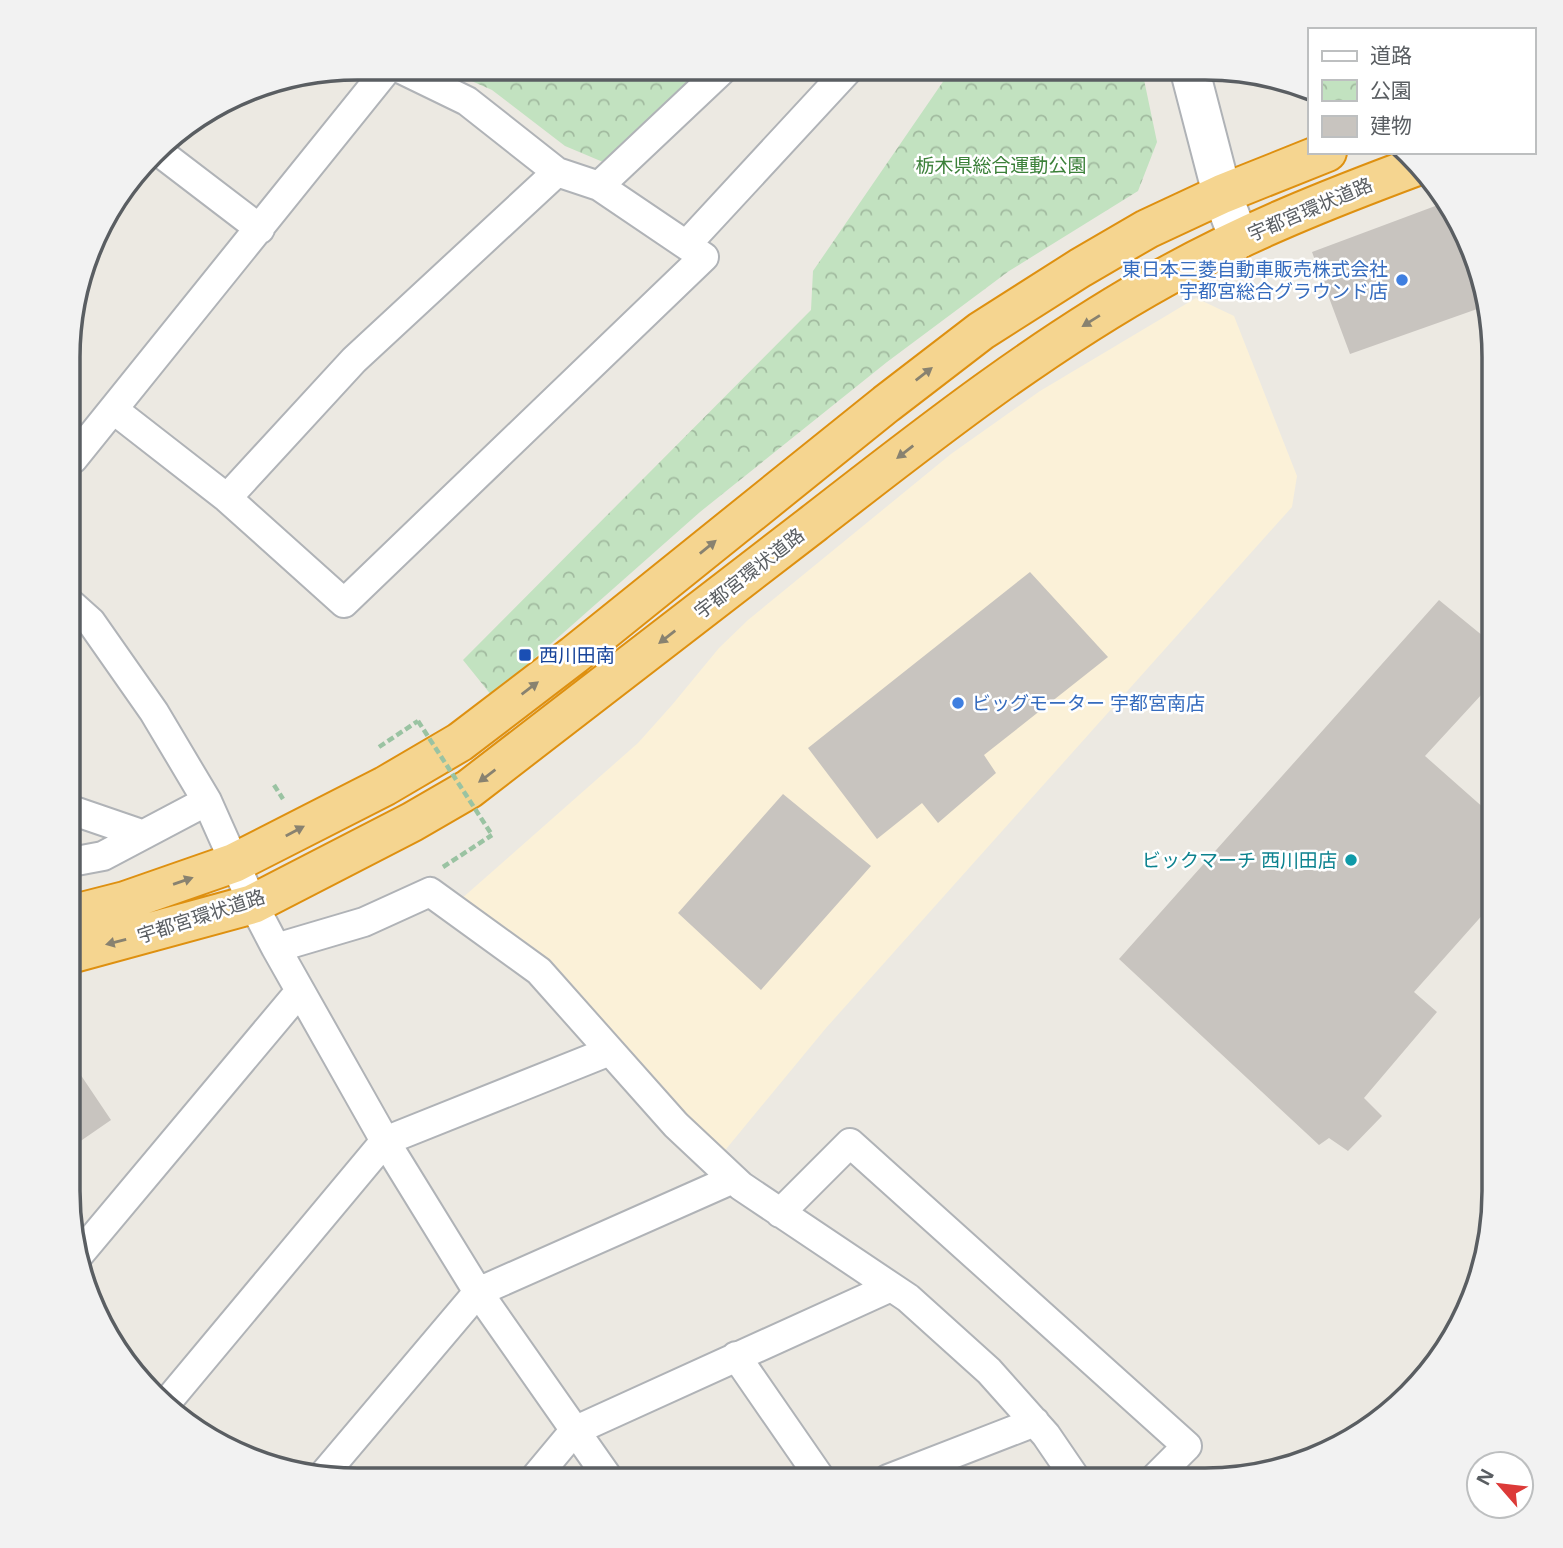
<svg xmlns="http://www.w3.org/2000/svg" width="1563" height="1548" viewBox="0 0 1563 1548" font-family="'Noto Sans','Noto Sans JP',sans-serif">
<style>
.commercial{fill:#fbf1d8}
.park{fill:url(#park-crowns)}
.building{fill:#c8c4bf}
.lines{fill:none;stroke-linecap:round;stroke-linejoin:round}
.street-casing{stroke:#b0b3b7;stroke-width:32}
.secondary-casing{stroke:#afb2b6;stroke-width:42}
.highway-casing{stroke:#de9010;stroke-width:42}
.path{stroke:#9ac3a2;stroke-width:4.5;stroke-dasharray:7 3.5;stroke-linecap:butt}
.street{stroke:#fff;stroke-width:28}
.secondary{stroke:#fff;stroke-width:38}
.highway{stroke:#f5d590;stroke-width:38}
.path-bridge{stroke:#9ac3a2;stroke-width:4.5;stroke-dasharray:7 3.5;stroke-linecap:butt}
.oneway{fill:#888270}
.shop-dot{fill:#3f7fe0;stroke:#fff;stroke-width:2.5}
.transit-dot{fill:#1a4fb4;stroke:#fff;stroke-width:2.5}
.culture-dot{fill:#0f9aa8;stroke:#fff;stroke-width:2.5}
.labels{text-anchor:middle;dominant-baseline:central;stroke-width:5;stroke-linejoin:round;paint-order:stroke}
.park-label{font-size:19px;fill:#3c813a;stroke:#fff}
.street-label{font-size:19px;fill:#5a5e62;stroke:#fff}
.shop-label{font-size:19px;fill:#366cbe;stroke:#fff;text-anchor:end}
.transit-label{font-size:19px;fill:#164399;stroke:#fff;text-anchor:start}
.culture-label{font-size:19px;fill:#0d838f;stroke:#fff;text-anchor:end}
.rim{fill:none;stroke:#5a5e62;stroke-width:3.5}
</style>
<defs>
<pattern id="park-crowns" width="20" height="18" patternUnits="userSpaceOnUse" patternTransform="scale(1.75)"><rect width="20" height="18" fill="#c2e2c0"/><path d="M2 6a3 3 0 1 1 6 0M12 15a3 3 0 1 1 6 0" fill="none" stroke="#a1ba9f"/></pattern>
</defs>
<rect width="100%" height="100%" fill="#ece9e2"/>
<path class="commercial" d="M1196,298l38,18 63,160 -5,31 -466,521 -104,126 -99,-107 -163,-147 178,-157 34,-38 47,-57 29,-28 203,-166 89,-63z"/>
<path class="park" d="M442,68l269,1 -88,83 -20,10 -38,-16 -73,-56z
M951,70h191l15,72 -19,49 -129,80 -122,91 -187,150 -208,184 -29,-36 348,-350 2,-39z"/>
<path class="building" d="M1446,202l33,62 6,31 -8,3 3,10 -130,46 -38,-102z
M1030,572l78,85 -124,98 12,18 -58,50 -16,-20 -45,36 -69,-91z
M1439,600l55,45v36l-69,75 69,61v85l-80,90 23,20 -73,86 18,18 -34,35 -19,-13 -10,7 -200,-186z
M783,794l88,72 -110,124 -83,-77z
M70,1059l41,61 -42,29z"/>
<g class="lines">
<g class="street-casing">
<path id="street" d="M158,151l102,78
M599,186l124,-117
M687,244l161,-174
M114,410l113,88 117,105 360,-346 -105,-71 -42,-14 -90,-71 -68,-33
M73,459l315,-391
M227,498l127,-138 203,-188
M72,605l19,17 63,90 53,89 46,103 23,44 109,193 93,151 131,187
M71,810l70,24
M71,862l32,-6 104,-55
M276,948l88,-26 66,-30 109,79 137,154 65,61 167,112 81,73 57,64 30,44
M780,1213l70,-70 337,303 -33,33
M78,1256l222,-265
M736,1356l85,123
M168,1401l217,-260 225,-90
M324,1474l154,-182 255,-113
M534,1479l40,-48 317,-144
M888,1479l147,-57"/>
</g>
<g class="secondary-casing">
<path id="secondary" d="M1190,71l32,123 17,45"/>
</g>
<g class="highway-casing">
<path id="highway" d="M70,915l55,-14 109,-38 151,-77 75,-44 114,-87 312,-251 95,-73 99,-63 67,-39 75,-35 105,-42
M70,954l183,-50 159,-82 57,-33c115,-88 230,-177 345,-266 113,-88 226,-177 351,-246 80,-45 166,-79 252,-111"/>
</g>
<path class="path" d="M379,747l39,-26
M274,785l9,14
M443,867l49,-32"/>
<use href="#street" class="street"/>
<use href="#secondary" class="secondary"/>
<use href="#highway" class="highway"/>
<path class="path-bridge" d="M418,721l74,114"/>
</g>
<defs><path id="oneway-solid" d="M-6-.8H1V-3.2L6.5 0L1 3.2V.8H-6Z" transform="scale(1.75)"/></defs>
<g class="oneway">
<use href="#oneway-solid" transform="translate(1091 321) rotate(148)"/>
<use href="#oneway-solid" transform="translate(924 374) rotate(-38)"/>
<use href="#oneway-solid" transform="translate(905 452) rotate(142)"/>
<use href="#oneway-solid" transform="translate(708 547) rotate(-39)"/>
<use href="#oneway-solid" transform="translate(667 637) rotate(142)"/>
<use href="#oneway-solid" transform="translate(530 688) rotate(-37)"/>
<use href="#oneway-solid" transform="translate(487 776) rotate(143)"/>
<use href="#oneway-solid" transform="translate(295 831) rotate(-28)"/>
<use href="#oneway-solid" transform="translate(183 881) rotate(-19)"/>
<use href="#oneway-solid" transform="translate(116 942) rotate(166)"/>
</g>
<g class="shop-dot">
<circle cx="1402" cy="280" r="7"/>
<circle cx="958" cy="703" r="7"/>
</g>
<rect class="transit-dot" x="518" y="648" width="14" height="14" rx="3.5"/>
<circle class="culture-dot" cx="1351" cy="860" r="7"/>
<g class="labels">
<g class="park-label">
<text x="1001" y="165">栃木県総合運動公園</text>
</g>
<g class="street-label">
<text transform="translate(1310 209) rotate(-23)">宇都宮環状道路</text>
<text transform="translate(749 573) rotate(-38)">宇都宮環状道路</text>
<text transform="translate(201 916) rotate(-18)">宇都宮環状道路</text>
</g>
<g class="shop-label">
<text x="1388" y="269">東日本三菱自動車販売株式会社<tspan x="1388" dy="22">宇都宮総合グラウンド店</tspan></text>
<text x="972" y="703" text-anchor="start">ビッグモーター 宇都宮南店</text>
</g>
<g class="transit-label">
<text x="539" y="655">西川田南</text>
</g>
<g class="culture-label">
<text x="1337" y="860">ビックマーチ 西川田店</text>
</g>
</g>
<path d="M0 0H1563V1548H0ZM357 80H1205A277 277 0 0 1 1482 357V1191A277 277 0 0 1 1205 1468H357A277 277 0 0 1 80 1191V357A277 277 0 0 1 357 80Z" fill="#f2f2f2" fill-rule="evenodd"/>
<path class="rim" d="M357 80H1205A277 277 0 0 1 1482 357V1191A277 277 0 0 1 1205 1468H357A277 277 0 0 1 80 1191V357A277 277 0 0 1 357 80Z"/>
<rect x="1308" y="28" width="228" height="126" fill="#ffffff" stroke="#bdbfc0" stroke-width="2"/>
<rect x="1322" y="51" width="35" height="10" fill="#ffffff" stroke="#bdbfc0" stroke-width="2"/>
<text x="1370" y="63" font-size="21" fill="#5a5e62">道路</text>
<rect x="1322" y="80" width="35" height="21" fill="url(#park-crowns)" stroke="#bdbfc0" stroke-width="2"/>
<text x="1370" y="98" font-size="21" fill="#5a5e62">公園</text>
<rect x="1322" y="116" width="35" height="21" fill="#c8c4bf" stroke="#bdbfc0" stroke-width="2"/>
<text x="1370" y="133" font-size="21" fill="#5a5e62">建物</text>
<g transform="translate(1500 1485) rotate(298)"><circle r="33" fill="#ffffff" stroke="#bdbfc0" stroke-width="2"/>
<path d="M0-5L12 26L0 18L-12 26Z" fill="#dc3a38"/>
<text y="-10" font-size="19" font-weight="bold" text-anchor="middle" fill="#5a5e62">N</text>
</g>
</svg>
